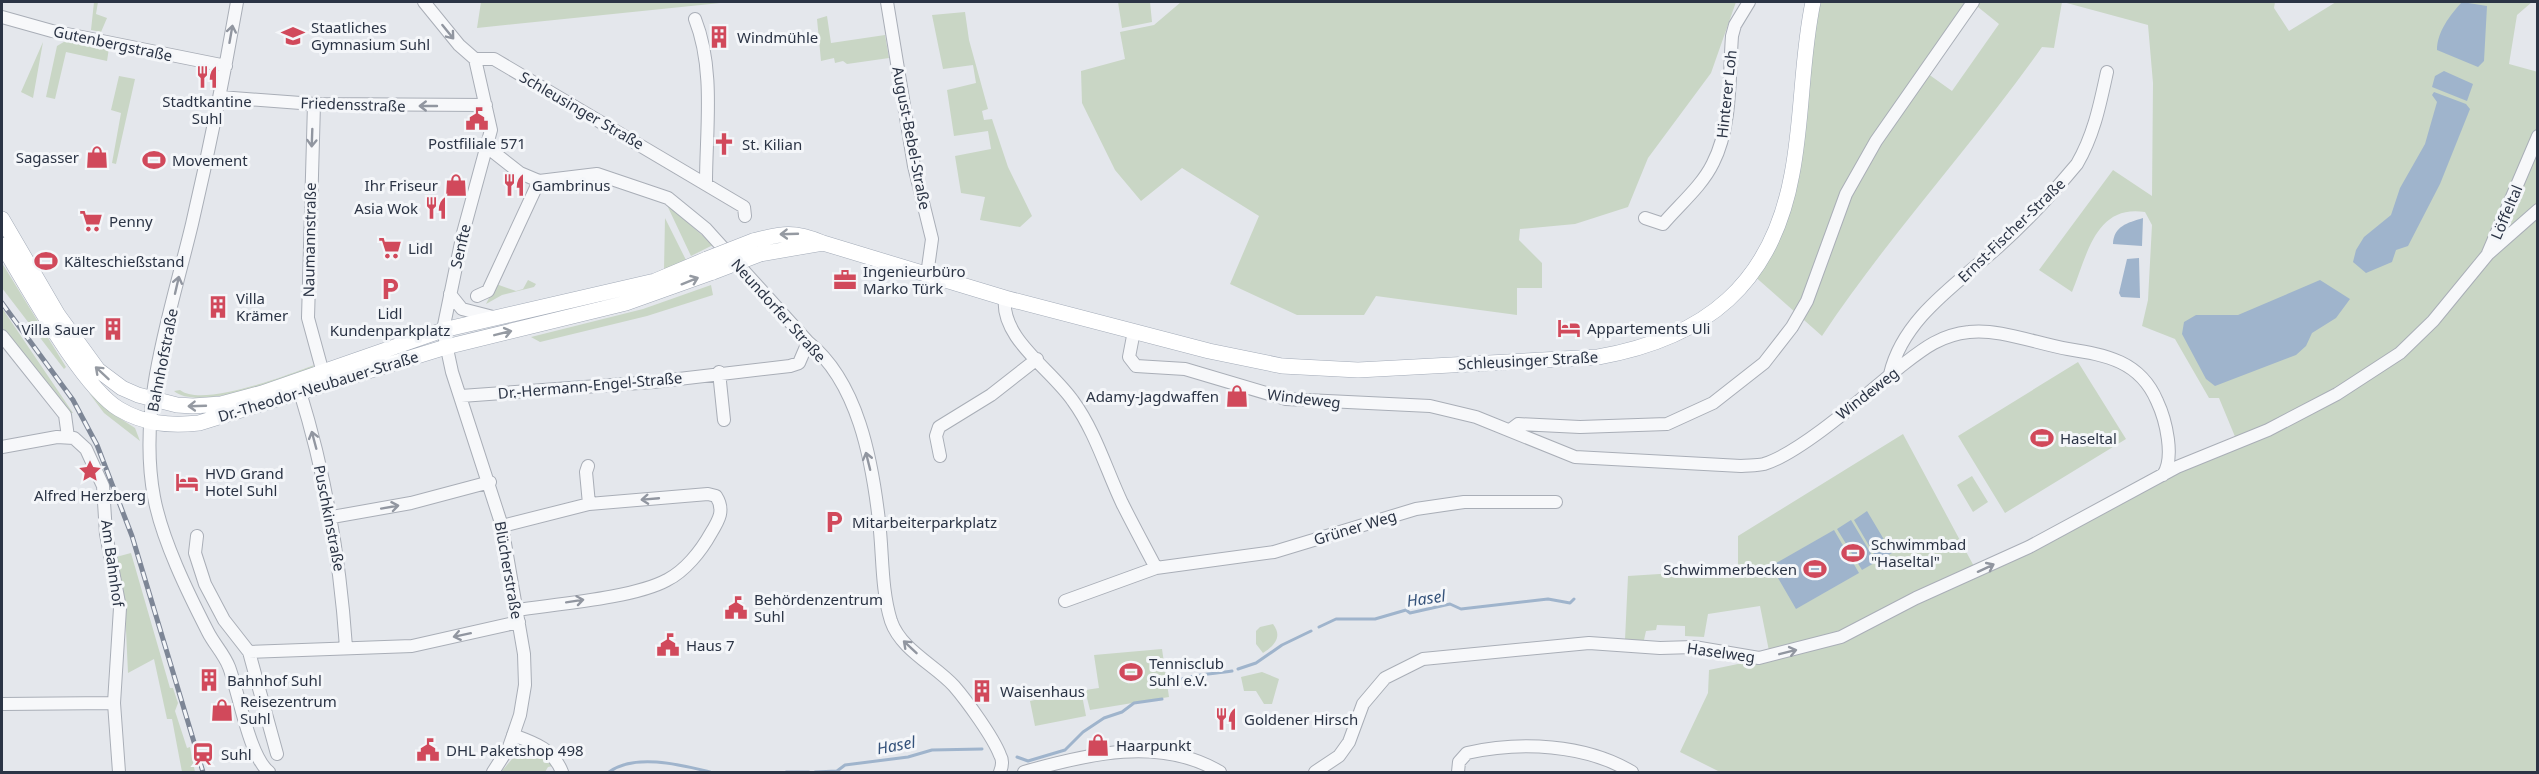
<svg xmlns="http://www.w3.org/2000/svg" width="2539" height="774" viewBox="0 0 2539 774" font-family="'Noto Sans',sans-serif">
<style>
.green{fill:#c9d6c5;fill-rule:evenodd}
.water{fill:#9fb4cc}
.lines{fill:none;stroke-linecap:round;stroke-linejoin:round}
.stream{stroke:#9fb4cc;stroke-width:3}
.minor-casing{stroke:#a9aeb7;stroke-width:14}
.major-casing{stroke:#a3abb8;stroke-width:16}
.minor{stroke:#f7f8fa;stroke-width:12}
.major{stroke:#fff;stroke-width:15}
.rail-casing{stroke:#7d8696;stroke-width:5}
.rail{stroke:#f4f6f9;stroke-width:3;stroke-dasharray:9;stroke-linecap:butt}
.major-bridge-casing{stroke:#a3abb8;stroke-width:16;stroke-linecap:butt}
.major-bridge{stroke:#fff;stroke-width:15}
.oneway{stroke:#9196a0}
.oneway2{stroke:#959aa2}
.labels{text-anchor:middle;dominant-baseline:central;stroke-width:6;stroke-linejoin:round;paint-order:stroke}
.poi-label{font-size:15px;fill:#2b3445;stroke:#f4f6f9;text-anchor:start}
.street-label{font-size:15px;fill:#2b3445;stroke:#f4f6f9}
.water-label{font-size:16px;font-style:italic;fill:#34527a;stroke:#f4f6f9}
</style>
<rect width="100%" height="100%" fill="#e4e7ec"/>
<path class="green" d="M94,2h4l-2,12 11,4 -6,14 -10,-2z
M481,2h249l-253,26z
M1118,2h32l2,20 -30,6z
M1181,2h555l-25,71 -63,85 -20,49 -53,17 -55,5 -1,11 23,23v25h-25v27l-141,-19 -12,19h-67l-67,-31 29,-68 -77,-48 -41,33 -26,-31 -33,-67 -1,-32 44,-12 -5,-27 34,-7z
M1813,2h249l-8,46 -12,-1c-70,99 -153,188 -220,289l-70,-62 26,-45zM1973,3l26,21 -47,67 -28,-20z
M2063,2h212l-1,6 15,23 47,-29h196l-15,13 -8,49 29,8 -1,700h-817l-40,-20 28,-59 1,-23 101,-21 426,-210 -17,-41h-10l-34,-59 -33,-13 6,-26 4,-75 -7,-13c-50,-8 -58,44 -73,80l-33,-22 74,-100 39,26 1,-113 -5,-58z
M965,12l4,28 19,69 -6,2 2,9 8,-1 16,48 24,49 -12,11 -40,-7 5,-23 -24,-4 -6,-37 36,-7 -3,-18 -34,5 -7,-46 29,-7 -3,-18 -30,4 -11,-54z
M827,16l4,27 54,-8 4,23 -42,6 -4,-3 -8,2 -1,-5 -13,3 -4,-42z
M67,40l42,8 -2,13 -41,-9 -11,47 -9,-2 11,-51z
M43,42l-10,56 -12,-6z
M119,76l16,3 -19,85 -4,-1 9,-50 -10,-3z
M666,203l47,42 -22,11z
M665,218l21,42 -22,10z
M2,263l64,104 -2,2 -62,-81z
M528,280l8,4 -2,3 -32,8 -16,9 10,-20 20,7 7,-2z
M711,285l2,10 -66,21 -107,26 -9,-5 112,-28z
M2,308l71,105h-5l-66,-81z
M2078,362l48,77 -121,74 -47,-77z
M314,365l-2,4c-28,9 -113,43 -138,22l6,-1c22,18 108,-15 134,-25z
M89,393l21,19 25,16 5,13 -36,-28z
M1903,434l74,138 -136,65 -72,14 -9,-45 -52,8 -4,23 -19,-1v-10l-28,-1 -1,5 -10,1 -2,9h-19l3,-64 110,-7v-33z
M1972,476l16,26 -15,10 -16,-27z
M131,553l39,135h3l5,15 -3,8 12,37 3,-1 5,25h-13l-10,-53h-5l-13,-60 -26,14 -3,-64 -9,-52z
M1273,624c10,13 1,22 -10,29l-7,-9v-13l4,-4z
M1162,649l7,48 -79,13 -5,-20 14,-2 -5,-33z
M1262,672l17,7 -7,25h-8l-8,-13h-12l-3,-14z
M1081,690l5,26 -51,10 -5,-25z
M523,756h15l15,10 -5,1 -3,5h-44l11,-13z"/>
<path class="water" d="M2462,2l25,4 -3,55 -6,6 -41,-17c0,-18 13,-35 25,-48z
M2444,71l29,13 -6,17 -35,-14 3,-11z
M2434,92l32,12 4,5 -30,75 -32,62 -12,4 -4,12 -26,11 -13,-11 3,-12 8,-13 27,-22 9,-27 25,-44 12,-42 -5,-7z
M2143,218l-1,28 -29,-2c1,-18 14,-21 30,-26z
M2139,258l1,40 -19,-1 -2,-4 8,-34z
M2320,280l30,19 -14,19 -24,15 -6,13 -10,9 -81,31 -9,-7 -24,-45 2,-12 12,-7h42z
M1867,511l25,42 -14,8 -24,-41z
M1851,520l25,42 -14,8 -25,-41z
M1834,530l25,43 -63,36 -25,-43z"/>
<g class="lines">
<path class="stream" d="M1319,627l17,-8h39l31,-9 4,3 40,-9 11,5 87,-10 22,4 4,-4
M1238,669l18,-6 26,-18 29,-14
M1176,681c17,-7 38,-7 56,-10
M1017,757l11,4 37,-11 18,-18 21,-14 18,-6 12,-9 28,-4
M609,772c26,-19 72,-7 101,0
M786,772h23
M815,772l22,-1 8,-6 63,-8 24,-7 50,-1"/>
<g class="minor-casing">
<path id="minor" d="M237,2c-13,74 -28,149 -45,222 -21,88 -55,182 -38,273 8,43 34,96 54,135 6,12 16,22 21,35 10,26 20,89 40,105
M424,2l35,43 16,14h19l250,148 1,9
M887,2l27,164 18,73 -5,36
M2,17l50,14 174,35
M695,19c20,50 11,111 11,164
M475,59l16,71 -28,103 -20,97 9,42 50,154 22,128 1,31 -5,30 -11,32 -16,25
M220,97l94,7 172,1
M314,104l-6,214 15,55
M487,147l33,26 19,8 58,-7 71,24 38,31 102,113c50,40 64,118 71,179 4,33 2,68 12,100 10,29 44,44 63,65 13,15 39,51 46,69 3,5 2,12 0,17
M1645,218l18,6c16,-19 39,-38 50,-61 19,-37 16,-87 19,-127l3,-11 14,-23
M2488,253l50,-117
M450,294l12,15 31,8
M477,296l11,-5 51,-110
M1005,298c-5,40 46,71 68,103 22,30 33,68 49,102 11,22 23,44 34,65l118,-16 142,-43 48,-7h92
M1134,331l-5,26 7,9 49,3 101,30 144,7 46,11 99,40 166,9c7,-1 15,0 23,-2 37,-11 104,-71 137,-98 22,-17 39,-31 68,-34 29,-4 69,12 99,17 38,6 72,12 89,52 9,19 18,57 6,74
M2,336l63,79 3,22
M719,372l5,48
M1890,374c13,-56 67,-90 108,-127 28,-25 55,-54 79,-83 17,-29 23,-60 30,-92
M300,392c26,84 40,167 46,255
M461,396l192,-14 137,-16 9,-3 9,-21
M1510,430l8,-6 62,3 87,-3 46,-21 51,-40 28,-36 15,-26 39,-107 30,-53 97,-139
M2,447l55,-10 17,1 12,11 17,37 3,48 14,74 -6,95 5,69
M940,456l-4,-20 3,-9 52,-32 46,-36
M588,466l-2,6 3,32
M332,517l79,-14 79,-21
M502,526l87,-22 119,-10 8,2c9,14 3,24 -5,37 -10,18 -26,38 -44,47 -33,18 -110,24 -150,30
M197,536l-2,17 10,31 19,36 25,32 28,102
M1065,601l91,-33
M249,652l163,-6 107,-24
M2,704l112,-1
M513,735c22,8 40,14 49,37
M1024,772c63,-18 136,-36 196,0
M1315,772l24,-16 10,-14 14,-38 22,-26 38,-19 166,-16 71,5 34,-1 65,11 82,-21 75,-39 113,-51 148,-80 91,-37 69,-36 63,-41 33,-32 55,-67 50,-44
M1458,772l1,-10 8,-9c53,-12 118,-9 165,19"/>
</g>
<g class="major-casing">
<path id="major" d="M2,219l56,96 40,55 24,18 16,7 39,10 16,1 28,-2 41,-11 181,-63 212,-49 52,-22
M753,241c29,-8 42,-10 70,2l182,55 204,53 73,15 76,4 240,-13c108,-19 174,-73 194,-183 11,-57 9,-115 21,-172
M2,245c25,40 79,141 117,164 25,15 51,17 80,14l247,-76 180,-44 87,-31
M760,254l63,-11"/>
</g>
<use href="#minor" class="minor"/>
<use href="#major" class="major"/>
<g class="rail-casing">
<path id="rail" d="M2,303l71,97 24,45 35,91 71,236"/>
</g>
<use href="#rail" class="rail"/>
<g class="major-bridge-casing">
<path id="major-bridge" d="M707,259l46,-18
M713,272l47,-18"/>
</g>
<use href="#major-bridge" class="major-bridge"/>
</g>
<defs><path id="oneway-shaft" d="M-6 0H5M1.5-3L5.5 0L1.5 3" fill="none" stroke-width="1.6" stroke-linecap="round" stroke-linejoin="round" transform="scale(1.5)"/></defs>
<g class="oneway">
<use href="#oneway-shaft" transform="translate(448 32) rotate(51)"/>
<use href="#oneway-shaft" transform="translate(231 34) rotate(-80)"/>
<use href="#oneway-shaft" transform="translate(428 106) rotate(180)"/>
<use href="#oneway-shaft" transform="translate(312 138) rotate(92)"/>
<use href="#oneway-shaft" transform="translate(177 285) rotate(-77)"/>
<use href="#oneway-shaft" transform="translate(314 440) rotate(-105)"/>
<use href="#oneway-shaft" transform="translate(868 461) rotate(-104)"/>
<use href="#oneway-shaft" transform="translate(650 499) rotate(175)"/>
<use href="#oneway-shaft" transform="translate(390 507) rotate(-10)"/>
<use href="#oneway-shaft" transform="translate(1986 568) rotate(-25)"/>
<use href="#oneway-shaft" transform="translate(575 601) rotate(-9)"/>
<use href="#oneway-shaft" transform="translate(462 635) rotate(168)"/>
<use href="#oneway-shaft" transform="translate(910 647) rotate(-137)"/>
<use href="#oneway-shaft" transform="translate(1788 652) rotate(-14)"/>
</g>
<g class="oneway2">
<use href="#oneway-shaft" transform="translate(789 234) rotate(178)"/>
<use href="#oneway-shaft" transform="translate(690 281) rotate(-22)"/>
<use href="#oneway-shaft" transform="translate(503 333) rotate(-14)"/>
<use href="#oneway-shaft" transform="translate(102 373) rotate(-137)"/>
<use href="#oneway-shaft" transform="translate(197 406) rotate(178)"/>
</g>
<defs>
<g id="school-bare" transform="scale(1.8)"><path d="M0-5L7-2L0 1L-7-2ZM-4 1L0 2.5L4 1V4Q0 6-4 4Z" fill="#d1495b" stroke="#f4f6f9" stroke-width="2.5" paint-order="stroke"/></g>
<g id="building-bare" transform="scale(1.8)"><path d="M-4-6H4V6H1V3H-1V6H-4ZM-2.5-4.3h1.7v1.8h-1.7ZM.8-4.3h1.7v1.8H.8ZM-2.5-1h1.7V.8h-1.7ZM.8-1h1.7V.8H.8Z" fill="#d1495b" stroke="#f4f6f9" stroke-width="2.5" paint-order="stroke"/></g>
<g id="restaurant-bare" transform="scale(1.8)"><path d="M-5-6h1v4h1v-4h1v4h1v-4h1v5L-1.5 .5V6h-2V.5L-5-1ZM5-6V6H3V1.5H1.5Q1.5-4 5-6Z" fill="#d1495b" stroke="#f4f6f9" stroke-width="2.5" paint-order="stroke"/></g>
<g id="civic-bare" transform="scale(1.8)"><path d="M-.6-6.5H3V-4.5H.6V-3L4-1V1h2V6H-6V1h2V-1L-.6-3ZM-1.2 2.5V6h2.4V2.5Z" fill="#d1495b" stroke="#f4f6f9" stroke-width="2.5" paint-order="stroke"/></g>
<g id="church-bare" transform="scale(1.8)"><path d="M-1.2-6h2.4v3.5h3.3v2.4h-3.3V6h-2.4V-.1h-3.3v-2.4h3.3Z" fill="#d1495b" stroke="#f4f6f9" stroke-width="2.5" paint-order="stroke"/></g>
<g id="shop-bare" transform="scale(1.8)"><path d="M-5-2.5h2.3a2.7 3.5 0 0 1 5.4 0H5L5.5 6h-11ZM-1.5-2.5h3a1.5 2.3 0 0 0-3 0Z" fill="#d1495b" stroke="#f4f6f9" stroke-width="2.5" paint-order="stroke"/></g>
<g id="stadium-bare" transform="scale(1.8)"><path d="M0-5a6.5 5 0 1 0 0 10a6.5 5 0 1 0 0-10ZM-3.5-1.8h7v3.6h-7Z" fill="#d1495b" stroke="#f4f6f9" stroke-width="2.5" paint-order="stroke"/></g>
<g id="supermarket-bare" transform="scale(1.8)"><path d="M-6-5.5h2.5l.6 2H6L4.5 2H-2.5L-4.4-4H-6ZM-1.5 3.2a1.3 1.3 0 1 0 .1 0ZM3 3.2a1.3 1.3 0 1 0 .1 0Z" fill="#d1495b" stroke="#f4f6f9" stroke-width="2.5" paint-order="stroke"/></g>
<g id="office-bare" transform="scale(1.8)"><path d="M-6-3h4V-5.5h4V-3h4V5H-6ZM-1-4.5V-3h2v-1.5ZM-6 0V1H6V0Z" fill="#d1495b" stroke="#f4f6f9" stroke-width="2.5" paint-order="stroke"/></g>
<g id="parking-bare" transform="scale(1.8)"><path d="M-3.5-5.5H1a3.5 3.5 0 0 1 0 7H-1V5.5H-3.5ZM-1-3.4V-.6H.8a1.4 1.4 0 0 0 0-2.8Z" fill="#d1495b" stroke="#f4f6f9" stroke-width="2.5" paint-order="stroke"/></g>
<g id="hotel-bare" transform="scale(1.8)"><path d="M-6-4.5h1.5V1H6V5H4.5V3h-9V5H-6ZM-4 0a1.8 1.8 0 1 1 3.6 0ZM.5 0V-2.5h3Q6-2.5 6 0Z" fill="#d1495b" stroke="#f4f6f9" stroke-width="2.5" paint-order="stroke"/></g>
<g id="sight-bare" transform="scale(1.8)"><path d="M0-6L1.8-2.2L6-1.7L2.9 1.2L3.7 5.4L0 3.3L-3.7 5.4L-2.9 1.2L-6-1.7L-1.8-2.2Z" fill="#d1495b" stroke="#f4f6f9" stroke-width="2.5" paint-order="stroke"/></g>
<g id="station-bare" transform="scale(1.8)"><path d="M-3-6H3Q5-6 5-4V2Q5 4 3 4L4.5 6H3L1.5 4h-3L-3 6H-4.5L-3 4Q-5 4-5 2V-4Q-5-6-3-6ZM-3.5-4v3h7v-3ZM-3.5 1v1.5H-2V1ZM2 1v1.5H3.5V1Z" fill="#d1495b" stroke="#f4f6f9" stroke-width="2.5" paint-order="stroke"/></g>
</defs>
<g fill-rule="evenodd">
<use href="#school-bare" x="293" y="36"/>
<use href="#building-bare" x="719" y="37"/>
<use href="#restaurant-bare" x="207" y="77"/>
<use href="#civic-bare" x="477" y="119"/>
<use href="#church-bare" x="724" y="144"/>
<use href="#shop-bare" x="97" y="157"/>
<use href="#stadium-bare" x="154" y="160"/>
<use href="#shop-bare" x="456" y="185"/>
<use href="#restaurant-bare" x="514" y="185"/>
<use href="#restaurant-bare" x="436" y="208"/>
<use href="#supermarket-bare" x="91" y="221"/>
<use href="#supermarket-bare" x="390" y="248"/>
<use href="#stadium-bare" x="46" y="261"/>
<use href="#office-bare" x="845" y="280"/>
<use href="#parking-bare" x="390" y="289"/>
<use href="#building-bare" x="218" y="307"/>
<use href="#hotel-bare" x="1569" y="328"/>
<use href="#building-bare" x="113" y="329"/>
<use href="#shop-bare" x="1237" y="396"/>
<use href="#stadium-bare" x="2042" y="438"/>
<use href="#sight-bare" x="90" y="471"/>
<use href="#hotel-bare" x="187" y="482"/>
<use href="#parking-bare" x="834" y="522"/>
<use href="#stadium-bare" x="1853" y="553"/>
<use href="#stadium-bare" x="1815" y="569"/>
<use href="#civic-bare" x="736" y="608"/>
<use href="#civic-bare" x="668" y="645"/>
<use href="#stadium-bare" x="1131" y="672"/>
<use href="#building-bare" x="209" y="680"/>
<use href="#building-bare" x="982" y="691"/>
<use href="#shop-bare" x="222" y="710"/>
<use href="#restaurant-bare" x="1226" y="719"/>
<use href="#shop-bare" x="1098" y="745"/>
<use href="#civic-bare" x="428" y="750"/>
<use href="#station-bare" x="203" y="754"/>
</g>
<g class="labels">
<g class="poi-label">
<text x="311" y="27">Staatliches<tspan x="311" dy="17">Gymnasium Suhl</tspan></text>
<text x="737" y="37">Windmühle</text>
<text x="207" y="101" text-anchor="middle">Stadtkantine<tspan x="207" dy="17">Suhl</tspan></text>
<text x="477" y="143" text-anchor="middle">Postfiliale 571</text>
<text x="742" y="144">St. Kilian</text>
<text x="79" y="157" text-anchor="end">Sagasser</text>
<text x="172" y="160">Movement</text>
<text x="438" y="185" text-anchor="end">Ihr Friseur</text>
<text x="532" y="185">Gambrinus</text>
<text x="418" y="208" text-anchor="end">Asia Wok</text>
<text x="109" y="221">Penny</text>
<text x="408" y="248">Lidl</text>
<text x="64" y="261">Kälteschießstand</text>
<text x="863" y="271">Ingenieurbüro<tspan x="863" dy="17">Marko Türk</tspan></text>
<text x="236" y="298">Villa<tspan x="236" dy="17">Krämer</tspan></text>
<text x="390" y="313" text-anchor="middle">Lidl<tspan x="390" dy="17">Kundenparkplatz</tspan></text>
<text x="1587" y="328">Appartements Uli</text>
<text x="95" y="329" text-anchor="end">Villa Sauer</text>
<text x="1219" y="396" text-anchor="end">Adamy-Jagdwaffen</text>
<text x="2060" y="438">Haseltal</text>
<text x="205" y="473">HVD Grand<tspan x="205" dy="17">Hotel Suhl</tspan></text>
<text x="90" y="495" text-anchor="middle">Alfred Herzberg</text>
<text x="852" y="522">Mitarbeiterparkplatz</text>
<text x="1871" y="544">Schwimmbad<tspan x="1871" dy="17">"Haseltal"</tspan></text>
<text x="1797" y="569" text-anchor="end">Schwimmerbecken</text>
<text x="754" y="599">Behördenzentrum<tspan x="754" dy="17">Suhl</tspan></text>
<text x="686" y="645">Haus 7</text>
<text x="1149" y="663">Tennisclub<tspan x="1149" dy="17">Suhl e.V.</tspan></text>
<text x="227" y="680">Bahnhof Suhl</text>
<text x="1000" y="691">Waisenhaus</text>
<text x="240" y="701">Reisezentrum<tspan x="240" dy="17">Suhl</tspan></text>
<text x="1244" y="719">Goldener Hirsch</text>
<text x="1116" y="745">Haarpunkt</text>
<text x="446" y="750">DHL Paketshop 498</text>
<text x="221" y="754">Suhl</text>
</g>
<g class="street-label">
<text transform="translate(113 43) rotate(12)">Gutenbergstraße</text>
<text transform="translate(1726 94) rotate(-84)">Hinterer Loh</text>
<text transform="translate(353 104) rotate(2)">Friedensstraße</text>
<text transform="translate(582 110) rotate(30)">Schleusinger Straße</text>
<text transform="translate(912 138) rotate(79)">August-Bebel-Straße</text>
<text transform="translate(2506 212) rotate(-67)">Löffeltal</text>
<text transform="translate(2011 230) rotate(-44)">Ernst-Fischer-Straße</text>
<text transform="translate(309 240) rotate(-89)">Naumannstraße</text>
<text transform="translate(460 246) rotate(-77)">Senfte</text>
<text transform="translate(779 310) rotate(48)">Neundorfer Straße</text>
<text transform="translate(162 360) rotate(-79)">Bahnhofstraße</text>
<text transform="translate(1528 360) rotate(-3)">Schleusinger Straße</text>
<text transform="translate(590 385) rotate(-5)">Dr.-Hermann-Engel-Straße</text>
<text transform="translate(318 386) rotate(-17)">Dr.-Theodor-Neubauer-Straße</text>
<text transform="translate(1867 393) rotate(-38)">Windeweg</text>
<text transform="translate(1304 398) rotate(7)">Windeweg</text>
<text transform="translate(330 518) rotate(79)">Puschkinstraße</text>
<text transform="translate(1355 527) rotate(-17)">Grüner Weg</text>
<text transform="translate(113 563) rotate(82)">Am Bahnhof</text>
<text transform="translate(509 570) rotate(80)">Blücherstraße</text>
<text transform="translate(1721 652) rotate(8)">Haselweg</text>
</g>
<g class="water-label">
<text transform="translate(1426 598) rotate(-8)">Hasel</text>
<text transform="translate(896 745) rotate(-11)">Hasel</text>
</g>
</g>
<rect width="2539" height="774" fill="none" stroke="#2b3445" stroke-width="6"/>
</svg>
